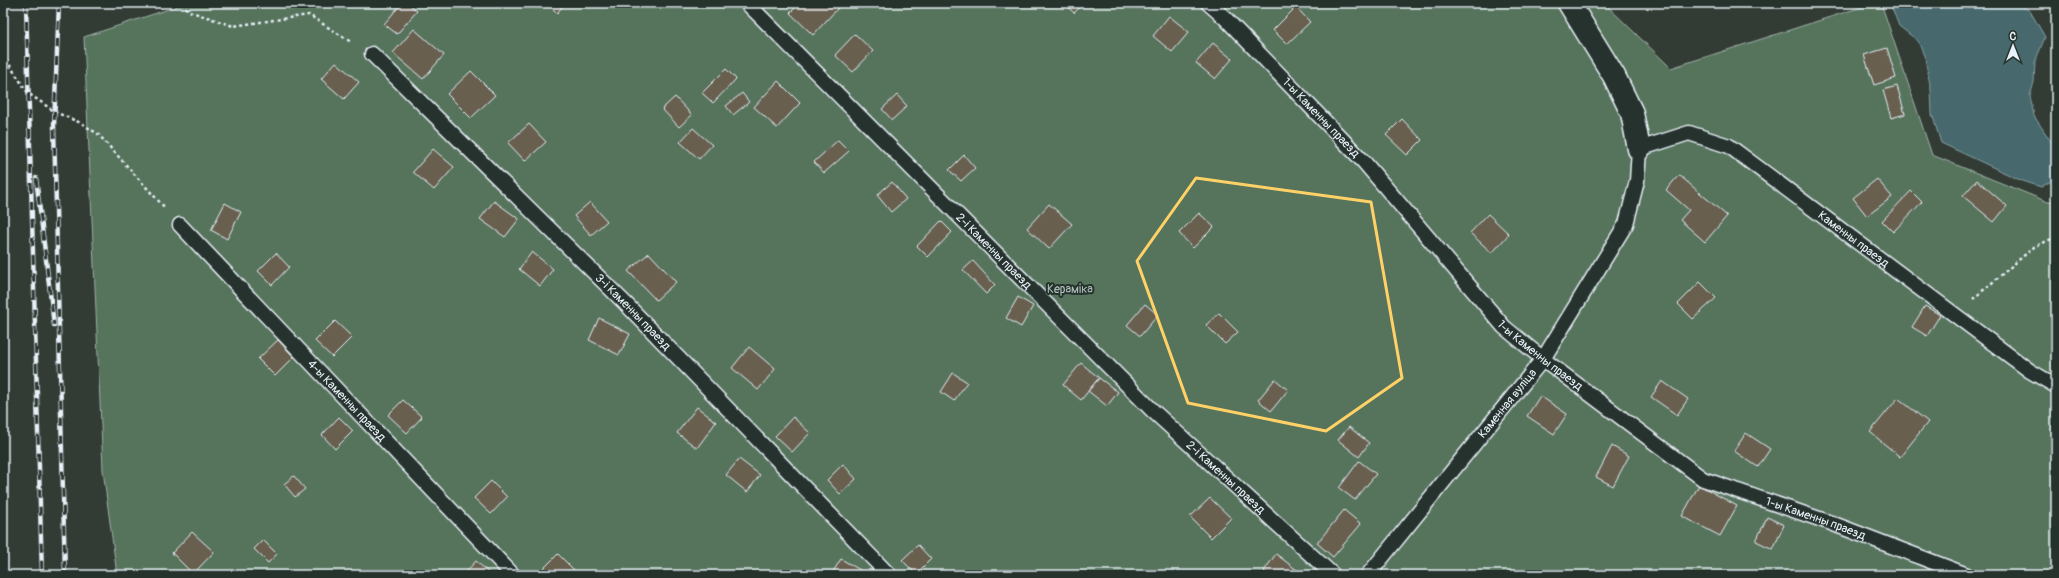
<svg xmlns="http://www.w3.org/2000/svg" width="2059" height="578" viewBox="0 0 2059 578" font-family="Pangolin,sans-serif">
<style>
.green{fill:#56735c;stroke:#9fb2aa}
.water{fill:#46696d;stroke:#879fa5}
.building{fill:#675f50;stroke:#e8f1f8}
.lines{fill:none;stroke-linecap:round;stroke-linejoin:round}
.lane-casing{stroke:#e8f1f8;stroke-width:17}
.street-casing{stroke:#e8f1f8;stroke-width:25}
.path{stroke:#e8f1f8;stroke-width:2.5;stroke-dasharray:3 3;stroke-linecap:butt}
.lane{stroke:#26332d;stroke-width:14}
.street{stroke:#26332d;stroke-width:22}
.rail-casing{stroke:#e8f1f8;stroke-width:4.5}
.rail{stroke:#26332d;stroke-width:3;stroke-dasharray:9;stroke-linecap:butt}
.marked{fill:none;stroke:#ffd166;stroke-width:3;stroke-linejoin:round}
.labels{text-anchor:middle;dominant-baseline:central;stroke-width:4;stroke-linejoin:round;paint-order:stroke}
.street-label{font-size:12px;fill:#e8f1f8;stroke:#26332d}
.park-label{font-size:12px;fill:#aebfba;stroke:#26332d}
</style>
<rect width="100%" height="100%" fill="#333c34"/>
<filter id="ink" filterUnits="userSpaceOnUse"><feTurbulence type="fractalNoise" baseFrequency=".025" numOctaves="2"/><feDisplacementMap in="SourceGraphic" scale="8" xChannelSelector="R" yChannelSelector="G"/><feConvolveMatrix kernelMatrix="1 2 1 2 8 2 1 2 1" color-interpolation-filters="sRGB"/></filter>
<g filter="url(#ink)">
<path class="green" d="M187,3h1417l67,65 203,-65h7l51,152 116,47 8,-3v376h-1939l-14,-105 -19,-433z"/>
<path class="water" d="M1898,3h119l13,8 15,26 -10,25 -1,20 -4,14 4,20 22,33 -1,30 -14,8 -21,-7 -79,-37 -9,-29 -1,-24 -6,-32 -7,-17 -19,-15 -7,-18z"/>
<path class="building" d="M402,3h6l9,8 -20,23 -13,-10z
M547,3h18l-8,10z
M800,3h33l5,5 -25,27 -23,-22z
M1064,3h20l-10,10z
M1296,7l14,15 -23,22 -14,-14z
M1169,16l20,16 -17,20 -19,-16z
M414,29l30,26 -21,24 -30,-26z
M855,34l18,17 -20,21 -18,-17z
M1213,43l19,16 -17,20 -19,-16z
M1887,48l9,30 -22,7 -10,-30z
M336,62l23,20 -15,17 -23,-20z
M726,69l10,10 -23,24 -11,-10z
M471,71l24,24 -24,23 -24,-24z
M778,81l22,22 -23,25 -23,-21z
M1897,86l8,28 -14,4 -8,-28z
M742,93l7,9 -16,13 -7,-9z
M897,95l10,11 -15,14 -10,-11z
M675,97l17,18 -13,12 -17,-18z
M1402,119l20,21 -15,15 -21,-20z
M529,124l17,18 -21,19 -17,-18z
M693,128l19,17 -13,14 -19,-17z
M838,140l11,11 -25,22 -10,-11z
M433,149l21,18 -20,23 -21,-18z
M964,155l11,13 -14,13 -12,-11z
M1679,175l48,41 -22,26 -25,-22 9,-10 -23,-20z
M1877,179l15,18 -25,19 -14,-18z
M1977,180l30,26 -13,16 -31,-26z
M892,182l14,17 -15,13 -14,-17z
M1911,191l11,11 -29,30 -11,-11z
M494,201l25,18 -14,18 -25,-18z
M590,202l17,19 -16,14 -17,-19z
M225,203l16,9 -14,27 -16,-9z
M1049,204l23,20 -23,25 -22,-21z
M1199,213l15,14 -21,21 -14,-15z
M1488,214l21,20 -17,19 -22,-20z
M941,221l11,11 -24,25 -11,-11z
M532,252l21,17 -13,17 -21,-17z
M276,253l13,14 -17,18 -14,-14z
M649,253l27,29 -20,18 -28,-29z
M973,261l22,24 -9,9 -23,-24z
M1700,282l16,16 -23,21 -15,-15z
M1018,297l15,9 -12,21 -15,-9z
M1145,304l13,11 -18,21 -13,-11z
M1925,306l15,9 -13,21 -15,-9z
M1219,313l19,19 -13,12 -19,-19z
M599,318l31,16 -11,21 -30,-15z
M335,321l17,16 -20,20 -17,-16z
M278,340l16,17 -19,19 -17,-17z
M749,347l26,22 -17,21 -26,-22z
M1081,363l18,15 -18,22 -18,-15z
M953,373l14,9 -13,19 -13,-9z
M1099,378l19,14 -11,14 -19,-15z
M1275,379l13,11 -17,21 -13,-11z
M1662,381l26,18 -11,16 -26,-18z
M1540,396l27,18 -13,20 -27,-18z
M1898,398l30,24 -28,35 -30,-25z
M403,400l19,17 -15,16 -19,-18z
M697,407l19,15 -19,26 -20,-15z
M339,417l14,14 -18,18 -13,-14z
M793,417l17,16 -18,19 -17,-16z
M1349,427l20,16 -10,14 -21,-17z
M1746,433l24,16 -12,18 -24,-16z
M1612,446l17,10 -16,30 -17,-9z
M739,459l21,16 -13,17 -21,-17z
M1359,461l17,13 -21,26 -16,-12z
M843,464l13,15 -16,15 -13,-14z
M294,476l11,13 -10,8 -11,-13z
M491,481l16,16 -16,17 -17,-16z
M1699,485l38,21 -17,30 -38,-20z
M1210,498l21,20 -20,20 -21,-21z
M1344,510l17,14 -28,33 -16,-14z
M1767,517l17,8 -11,24 -17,-8z
M192,532l22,20 -21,22 -21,-21z
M263,540l14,14 -9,9 -14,-14z
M918,545l13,14 -15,15 -14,-14z
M558,554l21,21h-36l-3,-3z
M1276,554l22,17 -4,4h-25l-5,-4z
M841,559l26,15 -1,1h-35z
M476,561l14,13 -1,1h-26z"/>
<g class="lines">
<g class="lane-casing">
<g id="lane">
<path id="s1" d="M747,3l405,407 181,165"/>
<path id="s2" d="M1208,3l17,15 139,144 140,165 39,32 160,120 128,44 136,52"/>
<path id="s3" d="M372,54l253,249 264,272"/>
<path id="s4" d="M180,225l333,350"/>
<path id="s5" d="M1368,575l175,-216 83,-135 11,-43 2,-32 50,-16 40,13 301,225 26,15"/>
</g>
</g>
<g class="street-casing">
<path id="street" d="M1569,3l45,73 18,37 7,36"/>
</g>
<path class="path" d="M181,3l8,8 44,15 76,-11 42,27
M3,55l25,38 27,19 26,11 17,11 67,74
M1973,299l61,-52 22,-10"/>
<use href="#lane" class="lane"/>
<use href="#street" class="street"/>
<g class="rail-casing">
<path id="rail" d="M26,3l16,572
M59,3l-5,122 11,450
M36,178l18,147"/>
</g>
<use href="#rail" class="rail"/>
</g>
</g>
<path class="marked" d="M1196,178l175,24 31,176 -76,53 -138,-28 -51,-142z"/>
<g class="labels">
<g class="street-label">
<text stroke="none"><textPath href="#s2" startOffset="161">1-ы Каменны праезд</textPath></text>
<text stroke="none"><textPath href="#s5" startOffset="763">Каменны праезд</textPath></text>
<text stroke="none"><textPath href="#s1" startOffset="350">2-і Каменны праезд</textPath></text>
<text stroke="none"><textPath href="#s3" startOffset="367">3-і Каменны праезд</textPath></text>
<text stroke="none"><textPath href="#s2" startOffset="485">1-ы Каменны праезд</textPath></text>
<text stroke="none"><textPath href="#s4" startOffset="242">4-ы Каменны праезд</textPath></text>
<text stroke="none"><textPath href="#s5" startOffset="221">Каменная вуліца</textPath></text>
<text stroke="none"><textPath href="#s1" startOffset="674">2-і Каменны праезд</textPath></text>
<text stroke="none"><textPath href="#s2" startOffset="809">1-ы Каменны праезд</textPath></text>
</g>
<g class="park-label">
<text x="1070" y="289">Кераміка</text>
</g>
</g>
<rect width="2059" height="578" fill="none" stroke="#26332d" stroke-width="16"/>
<rect x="8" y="8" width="2043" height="562" fill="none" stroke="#e8f1f8" stroke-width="1.5" filter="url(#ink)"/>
<g transform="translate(2013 46)" stroke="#26332d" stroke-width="3" paint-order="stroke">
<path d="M0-3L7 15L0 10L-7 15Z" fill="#e8f1f8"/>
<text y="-6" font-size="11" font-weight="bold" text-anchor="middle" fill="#e8f1f8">С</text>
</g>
</svg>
